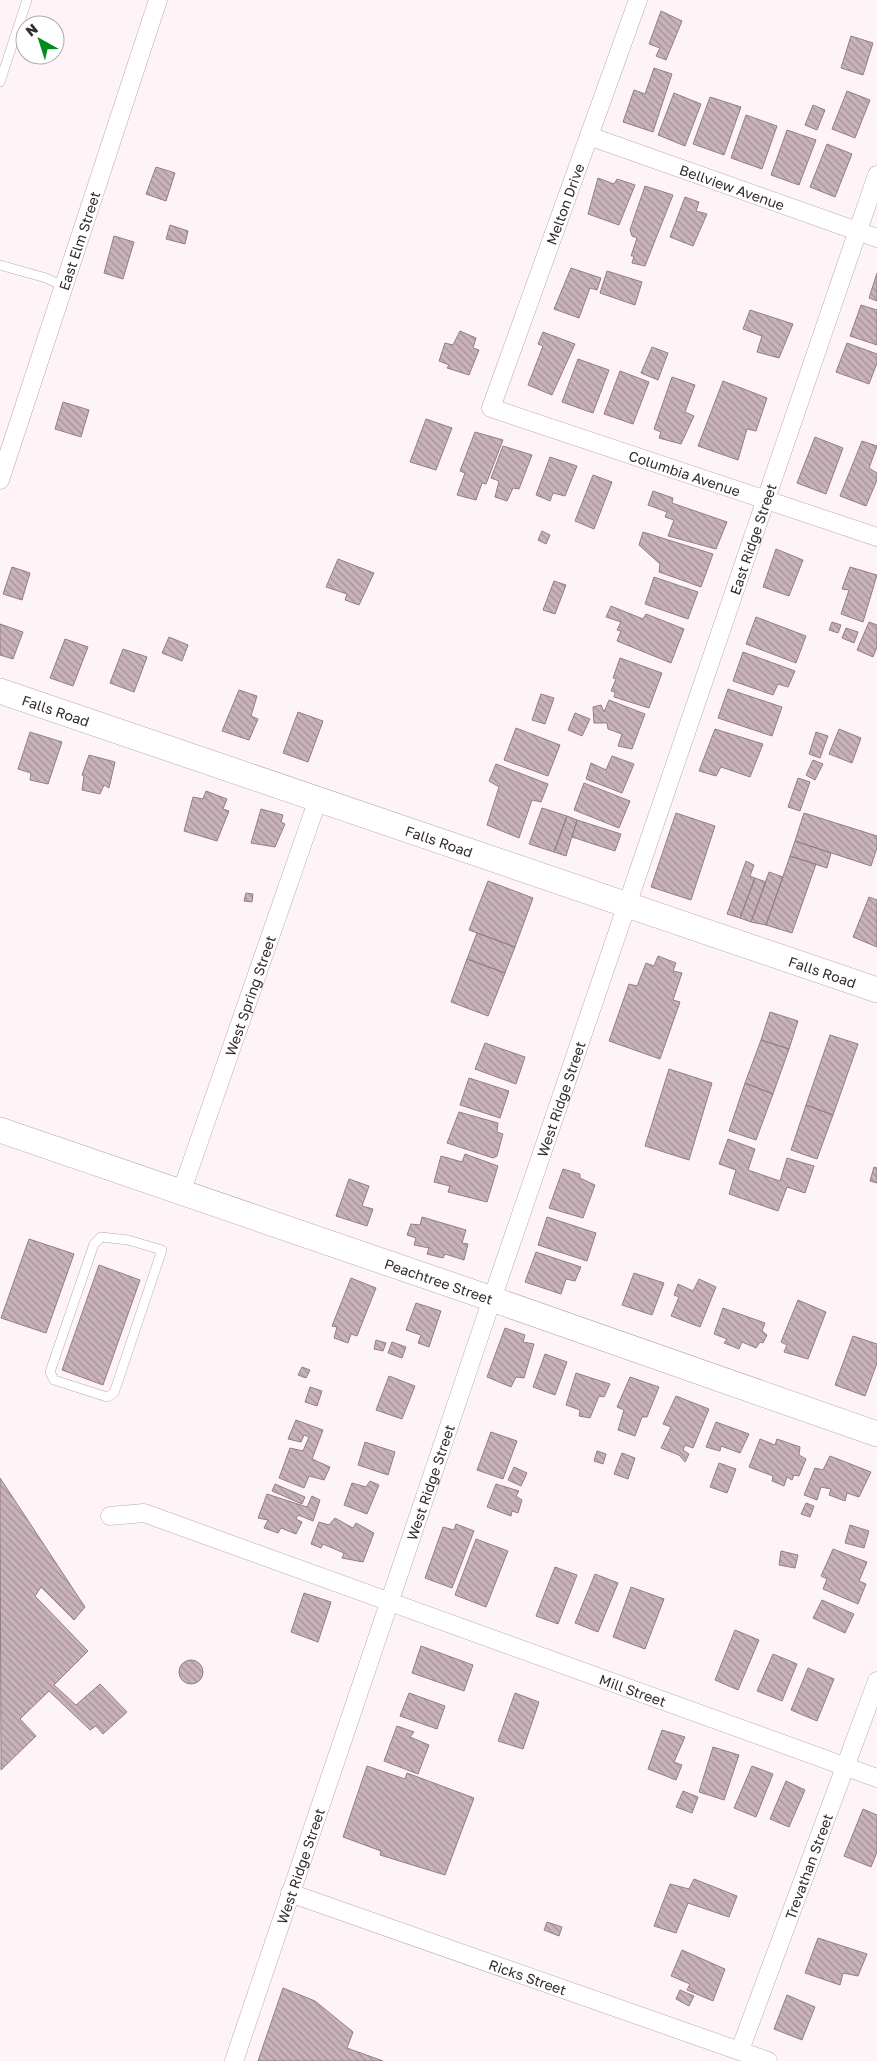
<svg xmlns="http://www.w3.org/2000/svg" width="877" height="2061" viewBox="0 0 877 2061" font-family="'Golos Text',sans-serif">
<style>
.building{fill:url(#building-back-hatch);stroke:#937e87}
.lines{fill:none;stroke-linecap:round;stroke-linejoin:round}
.service-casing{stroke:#bda7af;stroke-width:10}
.minor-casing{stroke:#bda7af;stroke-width:19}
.secondary-casing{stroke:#bda7af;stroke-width:26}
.service{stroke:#fff;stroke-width:9}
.minor{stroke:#fff;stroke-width:18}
.secondary{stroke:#fff;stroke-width:25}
.labels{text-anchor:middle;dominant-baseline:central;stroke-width:4.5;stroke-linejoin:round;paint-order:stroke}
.street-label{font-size:14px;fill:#342b2f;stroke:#fff}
</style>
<defs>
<pattern id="building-back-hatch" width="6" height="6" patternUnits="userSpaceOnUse" patternTransform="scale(1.25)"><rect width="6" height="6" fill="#c9b2bb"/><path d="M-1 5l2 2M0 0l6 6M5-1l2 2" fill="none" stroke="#a49198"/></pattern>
</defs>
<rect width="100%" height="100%" fill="#fef4f8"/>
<path class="building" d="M661,11l21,10 -16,39 -10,-4 4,-8 -11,-4z
M851,36l22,7 -10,32 -22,-7z
M654,68l18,6 -19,58 -30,-10 11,-32 11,4z
M847,91l23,9 -15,38 -23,-9z
M674,93l27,11 -16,42 -27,-11z
M710,97l31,10 -17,48 -31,-11z
M813,105l12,5 -8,20 -12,-5z
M746,115l31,11 -15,43 -31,-11z
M787,130l29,10 -17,45 -28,-10z
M827,144l25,10 -17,43 -25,-10z
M156,167l19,6 -9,28 -20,-7z
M598,178l16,6 3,-5 18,6 -16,40 -31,-11z
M645,186l28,9 -28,71 -13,-3 2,-7h-3l6,-18 -5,-2 -2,-6z
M685,197l14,5 -3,9 11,3 -14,32 -23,-9z
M170,225l18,6 -3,13 -19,-5z
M114,236l20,6 -11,37 -19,-6z
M571,268l30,10 -4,12 -7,-2 -11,30 -25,-9z
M607,271l35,11 -7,23 -35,-12z
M877,273v28l-8,-3z
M861,305l16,5v35l-27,-9z
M750,310l43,14 -14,34 -22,-6 5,-16 -19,-7z
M460,331l16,7 -3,10 6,2 -10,25 -22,-7 2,-3 -10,-4 6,-18 8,2z
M543,332l32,12 -23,51 -24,-10 15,-39 -5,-2z
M847,343l30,11v9l-8,21 -33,-12z
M652,347l16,6 -10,27 -17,-7z
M578,359l31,11 -16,43 -31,-11z
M620,371l29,11 -16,42 -29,-10z
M672,377l23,8 -10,27 9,4 -13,28 -22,-6 2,-6 -7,-3z
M723,381l44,17 -11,33 -9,-2 -9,31 -40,-14z
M63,402l26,8 -8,27 -26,-8z
M426,419l26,9 -16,42 -26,-8z
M475,432l28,8 -17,44 -4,-1 -6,17 -19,-5 8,-22 -5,-2z
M815,437l28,11 -17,46 -29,-11z
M862,441l15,5 -8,22 8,5v7l-11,26 -26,-10z
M503,446l29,9 -13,34 -6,-1 -6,13 -12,-4 4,-16 -8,-3z
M550,457l27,9 -12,30 -12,-3 -3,8 -14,-6z
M593,475l19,7 -18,47 -19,-8z
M653,491l20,7 -1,5 55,19 -11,27 -48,-13 6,-16 -9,-3 2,-5 -19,-7z
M542,531l8,4 -4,9 -8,-4z
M643,532l70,22 -12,33 -42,-15 1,-8 -21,-19z
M776,549l27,11 -14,36 -26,-9z
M338,559l36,14 -15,32 -14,-5 2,-6 -21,-7z
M12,567l18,6 -8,27 -19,-6z
M850,567l27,8 -14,47 -22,-8 8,-24 -7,-1z
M654,577l44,15 -10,27 -43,-15z
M554,581l12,4 -11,29 -12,-4z
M611,606l32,13 3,-5 38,15 -13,34 -54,-22 4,-10 -4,-1 4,-8 -15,-5z
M756,617l50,19 -10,27 -50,-19z
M832,622l9,3 -3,8 -9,-3z
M869,622l8,3v22l-4,10 -16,-7z
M0,624l23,8 -10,27 -13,-4z
M846,628l12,4 -4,11 -12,-5z
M169,637l19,8 -6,16 -20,-8z
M65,639l23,8 -15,39 -23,-8z
M123,649l24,8 -13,35 -24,-9z
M743,652l52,19 -7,16 -10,-3 -5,11 -40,-14z
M620,658l42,15 -13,35 -35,-11 1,-5 -4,-1 5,-12 -3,-1z
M728,689l54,18 -10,29 -54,-18z
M239,690l18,6 -6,20 7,3 -9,21 -27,-9z
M541,694l13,4 -9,26 -13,-4z
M609,700l36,14 -13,35 -14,-3 4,-12 -14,-5 -1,-6h-13l-1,-16 8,-2 3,7z
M298,712l25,9 -15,41 -25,-9z
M575,713l15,6 -8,17 -14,-6z
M516,728l44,17 -12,31 -44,-16z
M715,729l48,15 -13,33 -29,-10 -5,9 -17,-5z
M839,729l22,9 -9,25 -23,-9z
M30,732l32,10 -14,42 -18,-4 1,-7 -13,-4z
M816,732l12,4 -8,22 -11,-4z
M89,755l26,7 -6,26 -5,-3 -4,9 -18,-4 2,-14 -2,-1z
M612,756l22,8 -12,29 -36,-14 5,-16 15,7z
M813,760l10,4 -8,16 -9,-5z
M496,764l52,20 -7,18 -9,-2 -13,38 -32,-13 12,-38 -10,-6z
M798,778l12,4 -10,29 -12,-4z
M584,783l46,18 -11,27 -45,-18z
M206,791l21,8 -4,10 6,2 -12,30 -33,-10 9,-34 10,2z
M542,808l25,8 -13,36 -25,-8z
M261,809l22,6 -2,7 4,2 -10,23 -24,-4z
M676,813l39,13 -24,74 -40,-13z
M804,813l73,23v12l-6,18 -76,-25z
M567,816l10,4 -11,36 -12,-4z
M577,820l44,14 -6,17 -43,-14z
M795,841l36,12 -4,15 -37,-12z
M790,856l26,8 -24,69 -26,-8z
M746,861l8,4 -4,11 5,2 -15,40 -13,-4z
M769,872l14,5 -17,48 -15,-3z
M755,878l11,4 -15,40 -11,-4z
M488,881l45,17 -18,49 -46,-17z
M246,893l7,1 -1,8 -8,-1z
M869,897l8,3v47l-24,-10z
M477,933l38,14 -10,26 -38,-14z
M658,956l18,7 -3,8 9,2 -9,27 7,2 -20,57 -51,-18 20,-57 8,2 9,-23 8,3z
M467,959l38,14 -17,43 -37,-14z
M770,1012l28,9 -9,28 -28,-9z
M830,1035l28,9 -25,71 -27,-10z
M761,1040l28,9 -16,45 -28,-11z
M485,1043l40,14 -9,27 -41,-15z
M669,1069l43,14 -23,77 -44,-14z
M469,1078l40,13 -9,27 -40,-13z
M745,1083l28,11 -17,46 -27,-9z
M806,1105l27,10 -16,44 -26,-9z
M459,1112l39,11 -1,9 6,2 -6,22 -4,2 -46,-15z
M728,1139l27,10 -7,21 32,11 7,-23 27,8 -9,27 -18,-6 -9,24 -49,-17 7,-24 -17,-6z
M465,1154l33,12 -11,36 -39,-10 2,-6 -16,-4 7,-26 21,6z
M874,1167l3,1v15l-7,-2z
M563,1169l17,5v4l15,7 -12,33 -34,-10z
M349,1179l20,7 -7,20 11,3 -6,17 -31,-10z
M422,1217l44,13 -4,13 6,1 -4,16 -19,-6 -2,4 -16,-4 2,-6 -15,-3 2,-7 -9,-3 4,-11 9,1z
M547,1217l49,16 -9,28 -49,-16z
M29,1239l45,15 -28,79 -45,-15z
M536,1252l45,15 -6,14 -9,-2 -5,15 -36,-12z
M99,1265l41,15 -37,105 -41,-15z
M634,1273l30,10 -12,32 -30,-10z
M351,1278l25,10 -19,48 -6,-2 -3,9 -14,-5 3,-11 -5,-1z
M699,1279l17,8 -16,40 -29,-11 8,-19 -5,-2 4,-11 15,7z
M798,1300l28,12 -18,47 -24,-7 3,-7 -6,-3z
M416,1303l25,8 -12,36 -11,-4 3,-8 -15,-5z
M723,1308l42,15 -3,8 5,4 -4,8 -3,-1 -4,6 -14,-6 -3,7 -15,-6 3,-4 -13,-5z
M505,1328l20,7 -2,7 11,2 -10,34 -8,-1 -5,10 -24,-10z
M853,1336l24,8v19l-12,33 -30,-11z
M376,1340l10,3 -3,8 -9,-2z
M392,1342l14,5 -4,11 -14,-5z
M545,1354l22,8 -12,33 -22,-8z
M302,1367l8,3 -4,8 -8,-3z
M576,1373l34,11 -6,13 -5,-1 -9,22 -11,-2 1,-6 -14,-5z
M389,1376l26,10 -13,33 -26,-9z
M630,1377l29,10 -12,30h-5l-7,19 -17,-6 6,-20 -7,-3z
M310,1387l12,4 -5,15 -12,-4z
M676,1396l33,13 -16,39 -8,-3 -2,5 6,4 -4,8 -6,-7 -18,-7 10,-21 -8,-3z
M296,1420l27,10 -11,29 18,8 -6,13 -15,-4 -5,12 -25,-10 11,-30 13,3 6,-14 -5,-2 -3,7 -13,-3z
M716,1422l33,12 -9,19 -19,-7 -1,5 -14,-4z
M491,1432l26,9 -14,38 -26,-9z
M760,1439l15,6 2,-6 23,8 -1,8 7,4 -7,17 -5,-1 -2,5 -5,-3 -3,9 -12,-5 1,-5 -24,-9z
M365,1442l30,10 -7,23 -30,-10z
M597,1451l9,3 -3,10 -9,-3z
M622,1453l13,5 -7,21 -14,-5z
M830,1456l41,16 -12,25 -12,-4 -2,8 -16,-6 2,-6 -10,-2 -4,13 -13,-5 11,-27 8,2z
M719,1463l17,6 -9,24 -17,-6z
M514,1467l13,6 -6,13 -13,-6z
M0,1478l85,129 -11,13 -33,-33 -6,9 53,55 -34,34 22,20 24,-21 27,28 -24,22 -7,-8 -6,4 -41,-39 -29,28 16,17 -35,34z
M370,1481l9,4 -12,29 -23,-9 8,-22 14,4z
M275,1484l30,13 -3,7 -30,-13z
M496,1484l23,7 -3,5 6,4 -4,13 -6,-2 -1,5 -24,-9z
M267,1494l40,13 5,-11 8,4 -7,21 -15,-6 -2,4 6,3 -6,12 -15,-6 -3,5 -14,-5 4,-8 -10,-2z
M806,1503l8,3 -4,11 -9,-3z
M335,1518l18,10 3,-5 18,10 -11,29 -21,-4 2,-5 -21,-9 -2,4 -10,-4 8,-22 10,3z
M456,1524l18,7 -22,57 -27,-10 18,-51 11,3z
M850,1525l19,6 -5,17 -19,-5z
M476,1539l32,12 -22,56 -31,-12z
M833,1549l34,13 -8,19 7,3 -8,20 -35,-15 4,-10 -6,-3z
M781,1551l17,4 -3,13 -16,-3z
M555,1567l22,8 -19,49 -22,-8z
M595,1574l23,9 -20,49 -23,-9z
M631,1587l33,12 -19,50 -32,-12z
M304,1593l27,9 -13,40 -27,-10z
M822,1600l32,14 -9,19 -32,-15z
M735,1630l24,10 -21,50 -23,-10z
M421,1646l52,19 -9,26 -52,-18z
M773,1654l24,10 -15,37 -25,-10z
M179 1672a12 12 0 1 1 24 0a12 12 0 1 1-24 0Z
M808,1668l26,11 -17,42 -26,-11z
M409,1693l36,13 -8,23 -37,-13z
M515,1693l24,9 -16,47 -25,-8z
M397,1726l17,6 -4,5 19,8 -11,29 -34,-13z
M662,1730l23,7 -11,25 8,3 -6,15 -28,-11z
M713,1747l26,8 -15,45 -25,-8z
M367,1766l38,13 2,-6 67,25 -29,77 -65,-20 1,-4 -38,-14z
M752,1766l21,8 -17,43 -22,-9z
M786,1781l19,9 -16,37 -19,-8z
M683,1791l15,6 -6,16 -16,-6z
M863,1809l14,6v37l-6,15 -27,-11z
M694,1879l43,17 -8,21 -41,-14 -12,30 -22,-7 16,-42 19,5z
M547,1922l15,5 -3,9 -15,-6z
M818,1938l49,16 -9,22 -15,-3 -3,12 -35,-12z
M682,1950l43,19 -12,32 -26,-11 3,-6 -19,-8z
M283,1988l32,13 38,31 -6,16 36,13h-125z
M680,1990l14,6 -5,10 -13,-7z
M787,1995l28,12 -13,33 -28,-11z"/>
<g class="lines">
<g class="service-casing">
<path id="service" d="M0,82l27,-82
M0,265l46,13 17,8
M101,1237l27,3 34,10 -48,143 -7,4 -53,-17 -4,-8 44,-128z"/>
</g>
<g class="minor-casing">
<g id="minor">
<path id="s1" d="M638,0l-147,408 386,129"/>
<path id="s2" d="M589,136l288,102"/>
<path id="s3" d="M0,480l158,-480"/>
<path id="s4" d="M181,1193l137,-394"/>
<path id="s5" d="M110,1516l34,-3 733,265"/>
<path id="s6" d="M290,1893l478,168"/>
<path id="s7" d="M740,2050l137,-369"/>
<path id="s8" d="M234,2061l258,-762 385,-1124"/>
</g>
</g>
<g class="secondary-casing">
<g id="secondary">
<path id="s9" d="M0,691l877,299"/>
<path id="s10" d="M0,1130l472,162 405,142"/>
</g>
</g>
<use href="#service" class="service"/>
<use href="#minor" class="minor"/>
<use href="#secondary" class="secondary"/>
</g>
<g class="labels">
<g class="street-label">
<text stroke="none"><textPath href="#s2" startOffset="152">Bellview Avenue</textPath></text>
<text transform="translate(565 204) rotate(-70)">Melton Drive</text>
<text stroke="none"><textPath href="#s3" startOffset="252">East Elm Street</textPath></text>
<text stroke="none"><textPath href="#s1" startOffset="638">Columbia Avenue</textPath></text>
<text stroke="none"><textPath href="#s8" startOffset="1608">East Ridge Street</textPath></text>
<text stroke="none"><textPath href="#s9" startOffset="59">Falls Road</textPath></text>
<text stroke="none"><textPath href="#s9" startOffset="464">Falls Road</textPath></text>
<text stroke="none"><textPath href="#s9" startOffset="869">Falls Road</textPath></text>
<text stroke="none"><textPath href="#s4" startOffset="209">West Spring Street</textPath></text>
<text stroke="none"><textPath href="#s8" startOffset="1016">West Ridge Street</textPath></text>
<text stroke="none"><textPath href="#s10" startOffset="464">Peachtree Street</textPath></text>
<text stroke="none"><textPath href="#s8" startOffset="611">West Ridge Street</textPath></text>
<text stroke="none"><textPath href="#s5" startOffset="554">Mill Street</textPath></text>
<text stroke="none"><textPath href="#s8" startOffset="206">West Ridge Street</textPath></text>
<text stroke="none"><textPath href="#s7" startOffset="196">Trevathan Street</textPath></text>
<text stroke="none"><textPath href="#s6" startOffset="252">Ricks Street</textPath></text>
</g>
</g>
<g transform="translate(40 40) rotate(321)"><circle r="24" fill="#ffffff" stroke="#aeaaac"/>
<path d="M0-4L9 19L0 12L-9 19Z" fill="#008d1e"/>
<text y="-8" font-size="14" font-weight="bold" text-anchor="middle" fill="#342b2f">N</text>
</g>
</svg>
